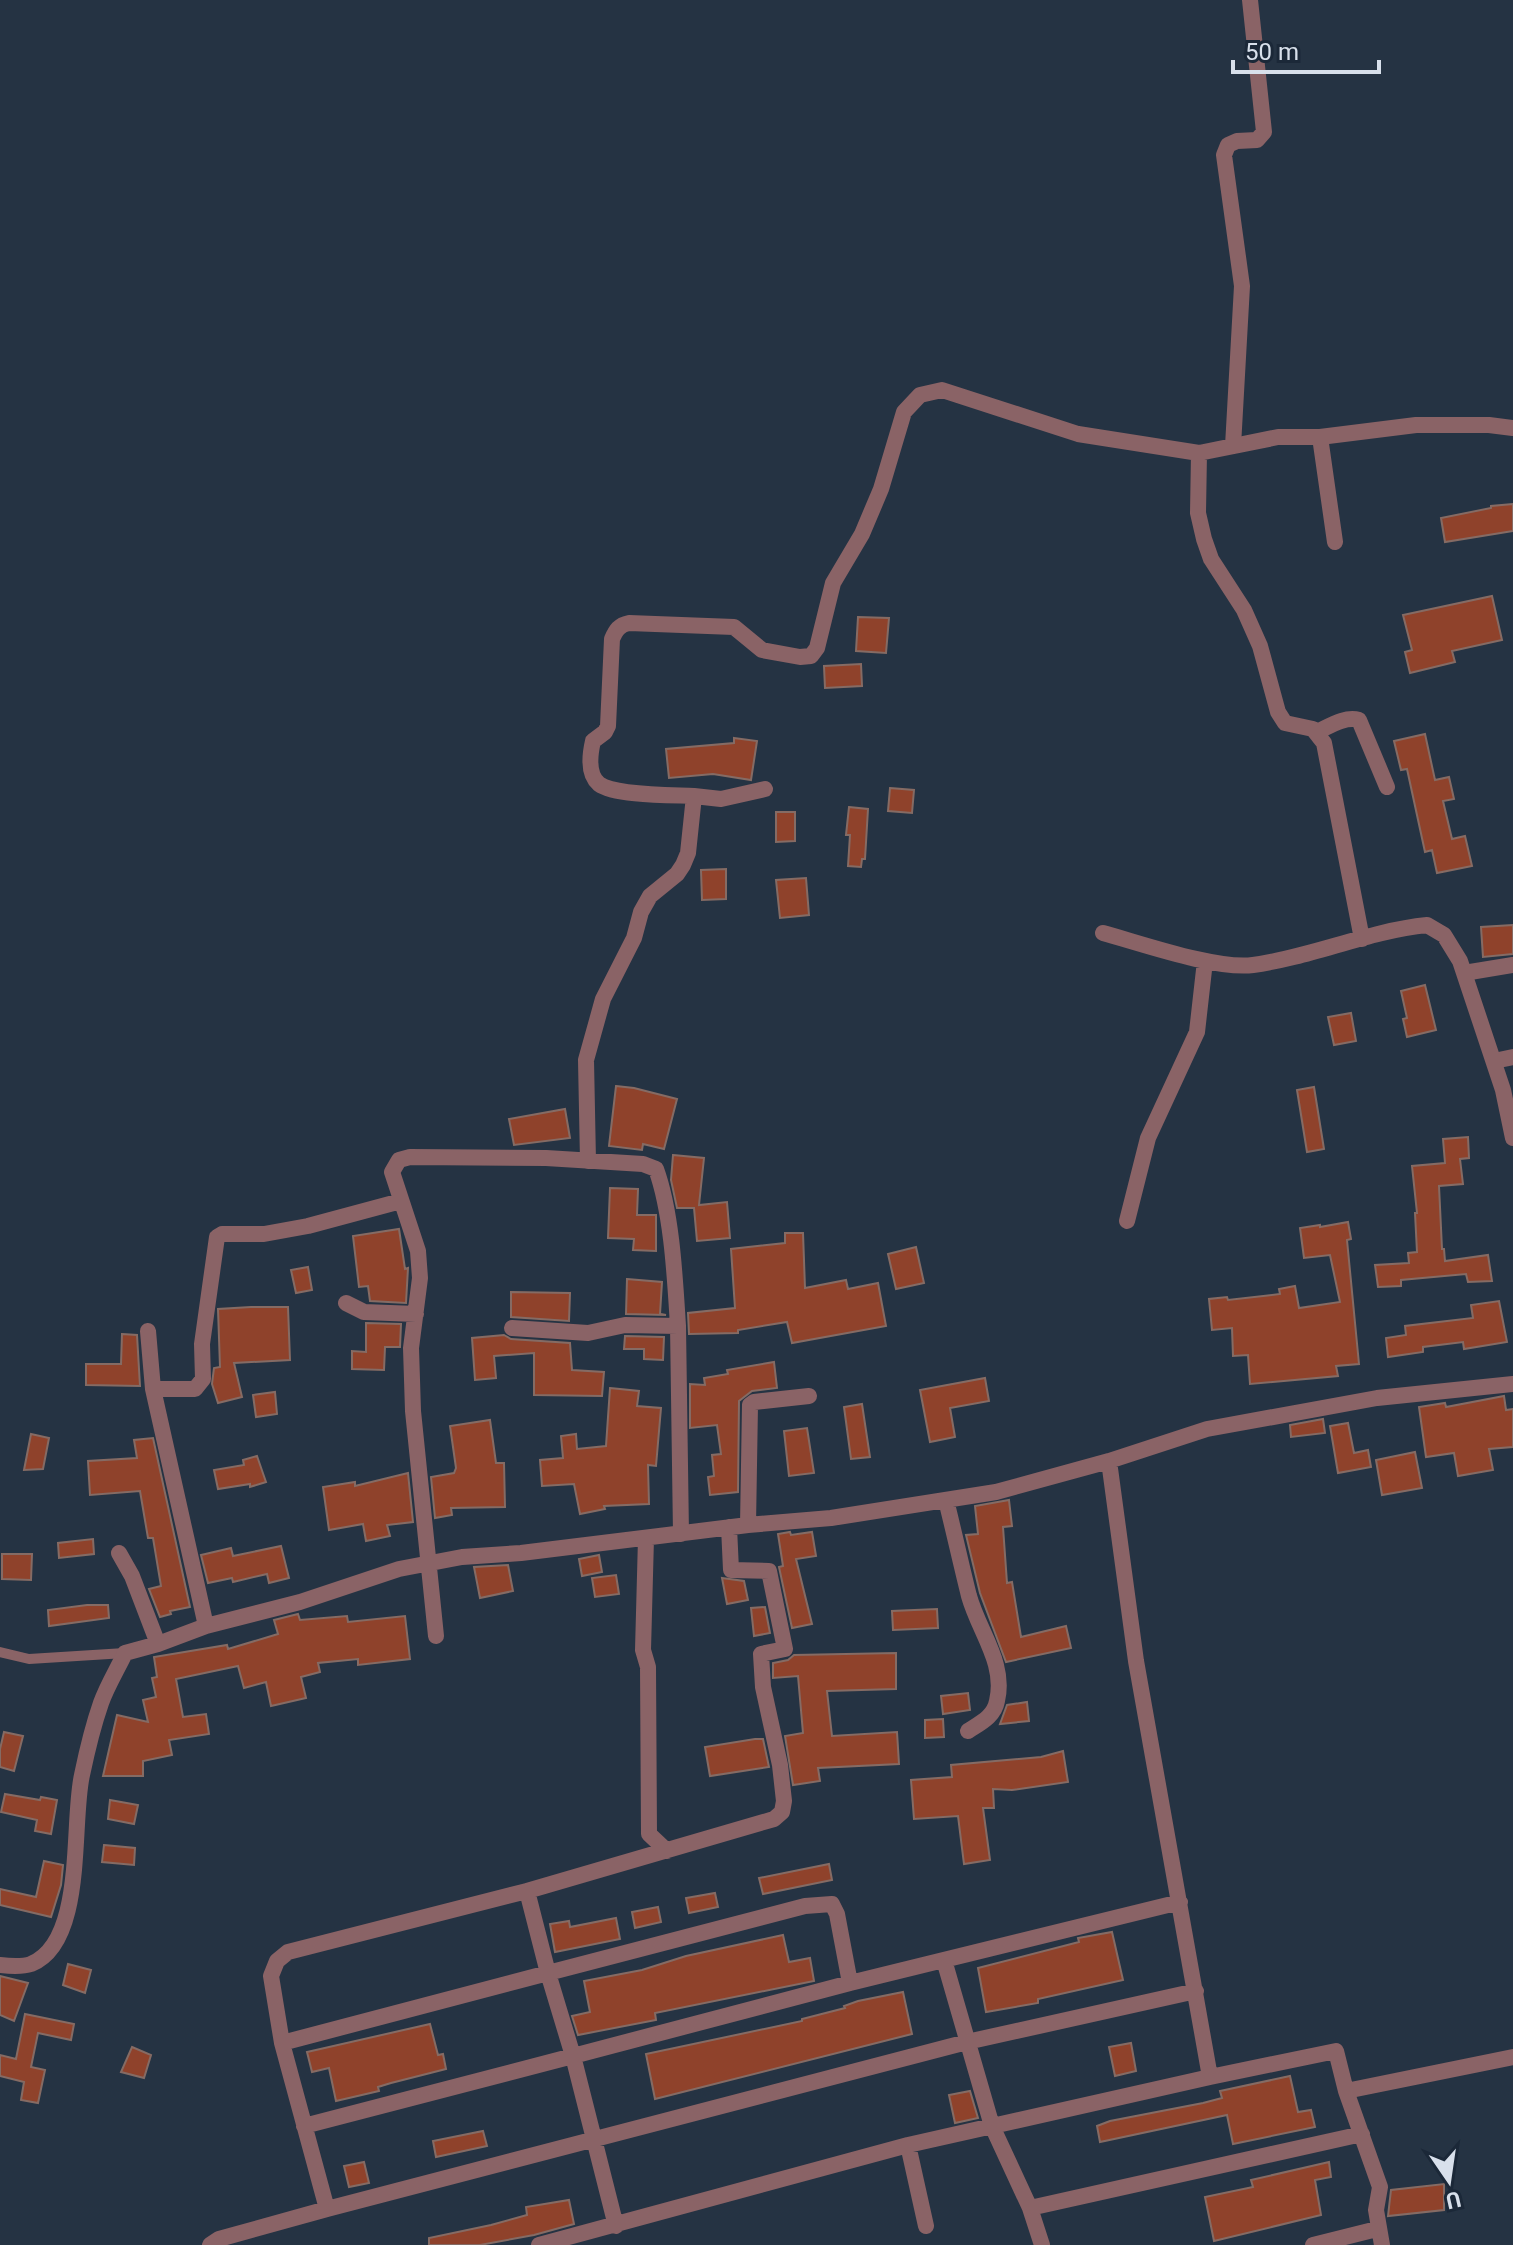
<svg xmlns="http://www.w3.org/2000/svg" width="1513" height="2245" viewBox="0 0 1513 2245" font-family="Roboto,sans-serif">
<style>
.building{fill:#8f422b;stroke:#856b64;stroke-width:2}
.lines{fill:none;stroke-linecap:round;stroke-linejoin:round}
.lane{stroke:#8a6366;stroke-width:10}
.street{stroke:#8a6366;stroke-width:16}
</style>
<rect width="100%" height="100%" fill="#253343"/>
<path class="building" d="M1513,504v27l-68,11 -4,-24 50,-10v-2z
M1492,596l10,44 -50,11 3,11 -45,11 -5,-21 7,-2 -9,-35z
M858,617l31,1 -3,35 -30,-2z
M861,664l1,22 -37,2 -1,-22z
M1425,734l10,46 14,-3 5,22 -11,2 9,38 13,-3 7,30 -35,7 -5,-23 -7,2 -18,-83 -6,1 -7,-29z
M734,738l23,3 -6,39 -38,-6 -44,4 -3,-29 68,-6z
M890,788l24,2 -2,23 -24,-2z
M849,807l19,2 -3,50h-3l-1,8 -13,-1 2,-31h-4z
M776,812h19v29l-19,1z
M726,869v30l-24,1 -1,-30z
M806,878l3,37 -29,3 -4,-38z
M1513,925v29l-30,3 -2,-30z
M1425,985l11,45 -29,7 -4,-18 4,-1 -6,-27z
M1351,1013l5,28 -22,4 -6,-28z
M616,1086l18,2 43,11 -13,50 -21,-5 -1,6 -33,-4z
M1314,1087l10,62 -17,3 -10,-62z
M565,1109l5,29 -56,7 -5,-26z
M1468,1137l1,21 -9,1 3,25 -24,2 3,63h2l1,12 43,-6 4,26 -24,1 -2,-8 -65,6v6l-23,1 -3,-22 34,-2 -1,-10 9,-1 -2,-39h2l-5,-47 33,-3 -2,-24z
M673,1155l31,3 -5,47 28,-3 3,36 -33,3 -3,-33h-17l-6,-28z
M610,1188l28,1 -1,26h19v36l-23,-1 1,-11 -26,-1z
M1348,1222l3,17 -4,1 12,124 -23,2 2,10 -88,8 -2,-29 -15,1 -1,-28 -20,2 -3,-31 18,-2 1,3 52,-6 -1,-5 16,-3 4,22 41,-6 -10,-47 -26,3 -4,-30 20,-3v2z
M399,1229l6,40 3,-1 -2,35 -36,-2 -2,-15 -9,1 -6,-51z
M785,1233h18l2,55 41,-8 2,9 30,-6 8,43 -94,17 -5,-21 -49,8v3l-49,1 -1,-21 47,-5 -4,-59 54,-6z
M916,1247l8,36 -28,6 -8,-35z
M308,1267l4,23 -16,3 -5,-23z
M627,1279l35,3 -2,32 6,1 -40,-1z
M511,1292l59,1 -1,28 -58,-4z
M1499,1301l8,41 -43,7 -1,-7 -40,5v5l-35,5 -2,-19 20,-3 -1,-9 68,-8 -2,-13z
M251,1307h37l2,53 -56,3 8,34 -24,6 -6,-19 2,-16 6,-1 -2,-58z
M366,1323l35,1 -1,23h-15l-1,23 -32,-1v-18l14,1z
M122,1334l15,1 3,51 -54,-1v-21h35z
M504,1335l7,4 59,4 2,27 32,2 -2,24 -68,-1v-42l-40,3 2,22 -21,2 -3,-42z
M625,1336l39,1 -1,23 -19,-1v-10h-20z
M774,1362l3,26 -25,3 -13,10 -1,91 -28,3 -2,-18 6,-1 -2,-21 9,-1 -4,-29 -27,3v-44l15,1 -1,-7 24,-4 -1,-4z
M985,1378l4,23 -39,7 5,29 -25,5 -10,-52z
M610,1388l29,3 -2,15 24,2 -5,58 -8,-1 1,39 -45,2 1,3 -25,5 -6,-30 -32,2 -2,-26 23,-2 -2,-22 15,-2 1,15 29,-3z
M275,1392l2,22 -21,3 -3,-22z
M1504,1396l2,14 7,-1v38l-24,2 4,21 -35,6 -4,-23 -28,4 -7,-50 26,-4 1,4z
M862,1404l8,53 -19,2 -7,-52z
M1323,1419l2,14 -34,4 -1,-12z
M490,1420l6,43h8l1,44 -54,1 1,7 -17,3 -4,-41 23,-4 2,-5 -6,-42z
M1348,1423l6,30 14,-3 3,17 -33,6 -8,-47z
M807,1428l7,45 -25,3 -5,-45z
M31,1434l18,4 -6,31 -19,1z
M153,1438l37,169 -20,4 1,3 -11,3 -11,-28 12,-3 -8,-48h-5l-8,-47 -50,4 -2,-34 49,-3 -3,-18z
M1415,1452l7,36 -40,7 -6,-35z
M257,1456l9,26 -16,5v-3l-32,5 -4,-19 30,-5 -1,-5z
M408,1473l5,49 -26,3 3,11 -24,5 -3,-17 -34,6 -6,-43 32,-5v4z
M1009,1500l3,26 -9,1 4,56 5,-1 9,55 45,-11 5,22 -65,14 -26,-69 -14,-58 12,-1 -3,-28z
M790,1532l1,3 21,-3 4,24 -20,3 16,65 -20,4 -13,-61 4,-1 -5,-32z
M93,1539l1,15 -35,4 -1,-15z
M281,1546l8,32 -20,5 -2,-9 -34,8 -1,-4 -24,5 -7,-28 30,-7 2,8z
M2,1554h30l-1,26 -29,-1z
M599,1555l3,17 -20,4 -3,-17z
M508,1565l5,26 -33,7 -6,-31z
M616,1575l3,19 -24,3 -3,-19z
M722,1578l22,3 4,19 -21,4z
M87,1605h21l1,13 -60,8 -1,-16z
M765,1607l5,26 -16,3 -3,-28z
M937,1609l1,19 -45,2 -1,-19z
M298,1614l2,6 47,-4 1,6 57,-6 5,43 -52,6v-6l-40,4 2,9 -19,5 5,21 -35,8 -5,-24 -22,6 -6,-22 -62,13 7,38 23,-3 3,20 -40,6 3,15 -29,6v15h-40l14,-61 31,7 -5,-22 13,-3 -4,-19 5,-1 -3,-20 73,-12 1,4 50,-15 -4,-14z
M896,1653v36l-69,2 5,45 65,-4 2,32 -81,4 2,13 -27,4 -8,-49 18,-3 -5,-57 -25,2v-15l15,-3 6,-5z
M968,1693l2,17 -27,4 -2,-18z
M1027,1702l2,19 -29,3 7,-19z
M943,1719l1,18 -19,1v-18z
M4,1732l19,4 -9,35 -14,-4v-18z
M755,1739h8l6,28 -59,9 -5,-29z
M1063,1751l5,31 -56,8 -19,-1 1,19h-11l7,52 -26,4 -6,-48 -44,3 -3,-39 41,-3 -1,-12 90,-8z
M5,1794l35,6 1,-3 16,3 -6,34 -16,-3 2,-11 -36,-8z
M110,1800l28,5 -4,19 -26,-5z
M104,1845l31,3 -1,17 -32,-3z
M44,1861l19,4 -2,20 -10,32 -51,-12v-16l36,8z
M829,1864l3,16 -69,14 -4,-16z
M715,1893l3,14 -29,6 -3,-15z
M658,1907l3,15 -26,6 -3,-16z
M616,1918l4,21 -65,13 -5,-28 19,-3 1,6z
M1112,1932l11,48 -85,19v4l-52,9 -8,-44 101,-26 -1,-4z
M783,1935l6,27 21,-4 4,23 -159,32 1,7 -78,15 -6,-19 18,-4 -6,-31 58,-11 44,-14z
M68,1964l23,6 -6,23 -22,-8z
M0,1976l28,7 -14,38 -14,-6z
M903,1992l9,42 -257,65 -9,-45 156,-33v-2l43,-11 -1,-2 14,-5z
M25,2014l49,10 -3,16 -33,-7 -7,34 14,3 -7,33 -17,-3 3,-18 -24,-6v-21l16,4z
M430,2024l8,31 5,-1 3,15 -55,14 -13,4 1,4 -43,10 -7,-33 -17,4 -5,-20z
M1131,2043l5,28 -21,5 -6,-29z
M132,2047l19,8 -7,23 -23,-6z
M1290,2076l8,36 13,-2 4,17 -82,17 -6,-29 -127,27 -3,-16 13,-5 93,-18 19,-5 -2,-7z
M970,2091l8,27 -23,5 -6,-28z
M483,2131l4,15 -51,11 -3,-16z
M364,2162l5,21 -20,4 -5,-21z
M1329,2162l2,15 -16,3 6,35 -107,26 -9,-44 48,-10 -2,-7z
M1444,2184v26l-56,6 3,-26z
M569,2200l5,24 -40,11 -54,10h-51v-7l62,-13 36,-10 -1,-8z"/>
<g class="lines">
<path class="lane" d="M0,1652l29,7 96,-6"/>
<path class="street" d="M1320,437l15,105
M1233,446l9,-160 -18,-131 4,-10 9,-4 20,-1 7,-8 -14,-132
M1199,453l-1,60 6,26 7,20 33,51 16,36 18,66 7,11 28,6 11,14 38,196
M1317,732c13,-6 28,-16 42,-12l28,67
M694,796c-21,-1 -79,0 -95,-12 -12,-10 -9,-30 -6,-43l12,-9 3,-6 4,-87c4,-9 7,-14 17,-16l105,4 28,23 38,7 11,-1 6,-8 16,-65 29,-49 19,-45 23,-77 16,-17 22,-5 136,44 121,19 79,-16h42l96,-12h73l24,3
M1103,933c37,10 114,37 150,32 59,-8 115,-34 174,-40l17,10 16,26 43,129 10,48
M1464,973l49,-8
M1494,1061l19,-4
M588,1161l-2,-101 17,-61 31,-61 7,-26 9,-16 27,-22 6,-9 5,-12 6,-57 27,3 44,-10
M1127,1221l21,-83 49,-106 8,-71
M346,1303l18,9 52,2
M678,1326l3,208
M148,1331l5,58 53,237
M153,1389h42l8,-10 -1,-35 15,-107 5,-3h42l44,-8 93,-25
M946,1500c8,32 15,64 23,96 10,36 37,67 28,105 -3,16 -17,22 -29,30
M748,1525l2,-120 4,-3 55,-6
M646,1538l-3,112 5,17 1,167 18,17
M119,1553l13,23 26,68
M436,1636l-23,-225 -2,-63 9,-70 -2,-27 -26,-79 7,-12 11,-3 136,1 97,6 13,5c16,44 19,110 22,157l-53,-1 -37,8 -76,-5
M527,1891l247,-72 8,-7 2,-11 -4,-36 -17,-78 -2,-33 24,-5 -16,-78 -38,-1 -2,-43
M944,1960l48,166 38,82 12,37
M0,1965c9,1 22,2 31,-1 55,-22 40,-141 51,-189 5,-24 11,-49 19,-72 6,-17 16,-33 24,-50l33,-9 48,-18 94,-24 99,-33 63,-12 59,-4 227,-28 83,-7 165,-26 113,-31
M282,2043l266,-70 25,83 277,-73
M1210,2077l126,-26 10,40 34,96 -4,23 6,35
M1346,2091l167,-34
M304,2126l269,-70 43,170
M908,2145l18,81
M1030,2208l332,-74
M327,2209l640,-167 229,-51
M210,2245l9,-6 108,-30 -45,-166 -11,-67 6,-15 11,-9 239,-61 21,82 257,-67 27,-2 5,10 13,69 330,-81
M539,2245l369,-100 302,-68 -74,-416 -27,-200 98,-32 170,-31 136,-14
M1313,2245l64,-16"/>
</g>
<g transform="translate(1449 2181) rotate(167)" stroke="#1b2838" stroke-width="6" paint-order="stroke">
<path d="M0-6L14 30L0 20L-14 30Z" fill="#d8e0eb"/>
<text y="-12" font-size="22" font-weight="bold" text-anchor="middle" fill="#d8e0eb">U</text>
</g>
<path d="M1233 60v12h146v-12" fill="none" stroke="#d8e0eb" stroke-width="4"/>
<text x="1245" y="60" font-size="24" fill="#d8e0eb" stroke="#1b2838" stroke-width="6" paint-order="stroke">50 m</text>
</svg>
